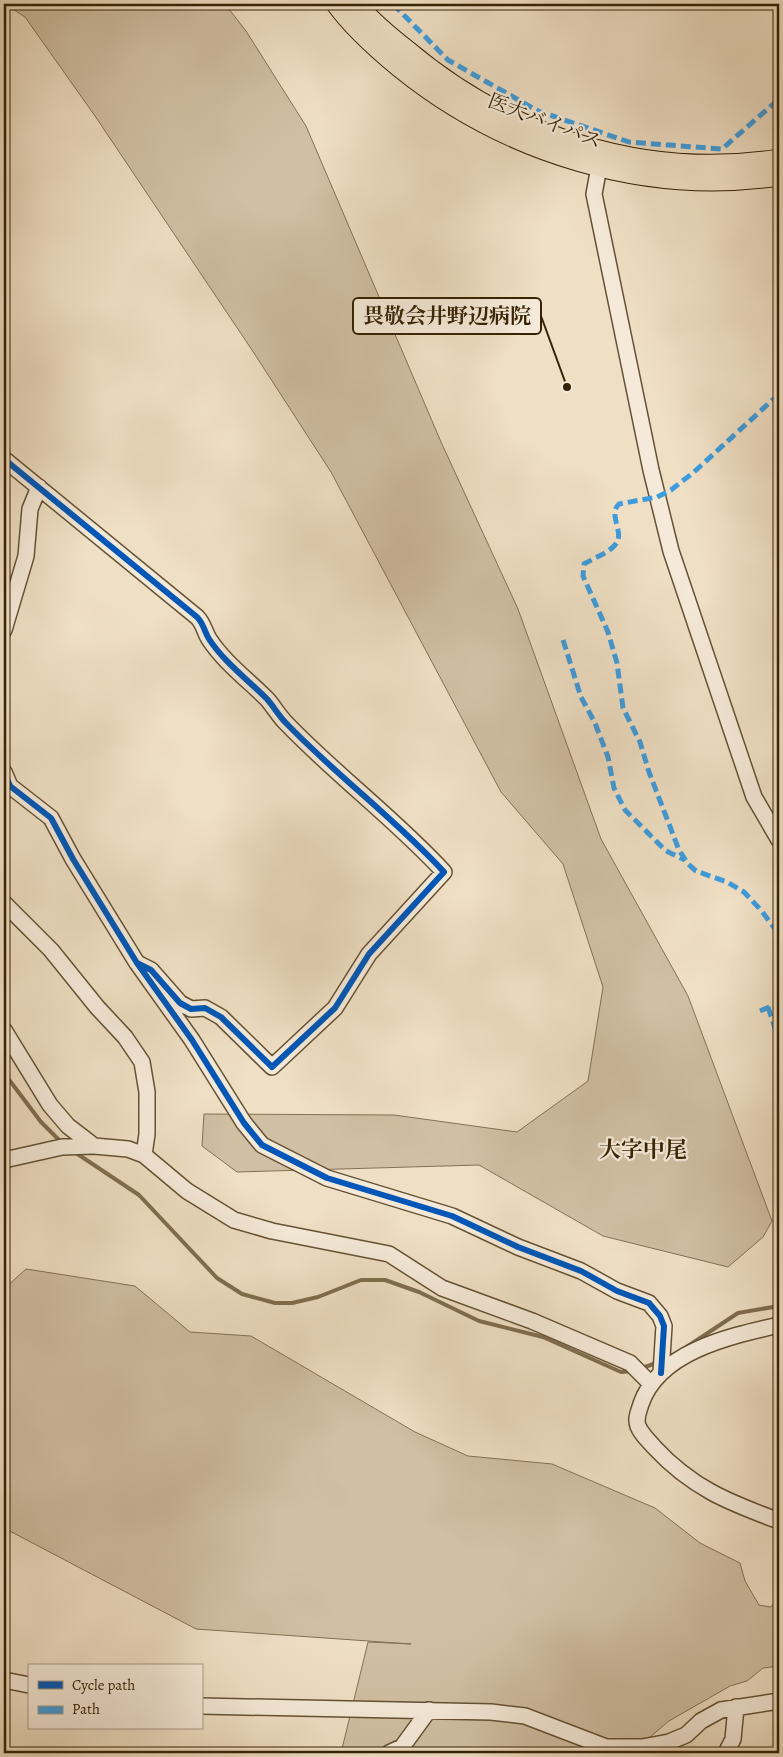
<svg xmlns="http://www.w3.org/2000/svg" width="783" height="1757" viewBox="0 0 783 1757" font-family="Alegreya,'Noto Serif JP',serif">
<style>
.green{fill:#d0bfa3;stroke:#847153}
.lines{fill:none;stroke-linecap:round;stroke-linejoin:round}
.stream{stroke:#806d4f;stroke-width:4}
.minor-casing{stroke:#655233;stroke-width:18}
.major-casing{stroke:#372303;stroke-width:21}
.minor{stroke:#f5ead9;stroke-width:15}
.major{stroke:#efdfc4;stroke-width:19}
.quiet{stroke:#3e9cdd;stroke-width:5;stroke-dasharray:10 5;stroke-linecap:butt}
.cycleway-casing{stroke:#f5ead9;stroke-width:9}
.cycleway{stroke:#0057b8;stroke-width:6}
.labels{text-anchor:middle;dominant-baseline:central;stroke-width:4.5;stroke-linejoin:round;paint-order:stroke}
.street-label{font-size:20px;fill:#372303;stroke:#f5ead9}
.quarter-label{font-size:22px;font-weight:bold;fill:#372303;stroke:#f5ead9}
.leader{fill:none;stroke:#372303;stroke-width:2}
.callout-dot{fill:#372303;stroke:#f5ead9;stroke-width:2}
.callout{fill:#f5ead9;stroke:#372303;stroke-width:2}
.callout-label{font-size:21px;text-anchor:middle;font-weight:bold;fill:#372303}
</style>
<rect width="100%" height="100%" fill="#efdfc4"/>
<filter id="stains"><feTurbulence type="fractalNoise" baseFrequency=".004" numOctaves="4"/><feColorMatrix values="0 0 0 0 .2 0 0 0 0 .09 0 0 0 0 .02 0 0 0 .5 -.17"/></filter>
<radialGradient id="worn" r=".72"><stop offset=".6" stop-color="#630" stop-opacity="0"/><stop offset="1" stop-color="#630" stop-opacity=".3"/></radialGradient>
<path class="green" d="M5,4h220l21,27 60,95 135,316 77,167 83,230 87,157 84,225 -9,16 -35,30 -125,-31 -124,-71 -242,7 -35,-26 2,-32 190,1 123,17 71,-51 15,-94 -40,-123 -62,-72 -170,-320 -79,-122 -157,-234 -70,-99z
M26,1269l109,17 55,46 61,4 164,96 53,24 84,8 103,44 45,35 40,20 5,18 14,24 11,2 9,-7v66l-16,2 -16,13 -17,5 -61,35 -38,32h-290l27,-111 43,2 -215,-15 -192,-101v-239z"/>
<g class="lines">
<path class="stream" d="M4,1073l37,49 20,20
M73,1151l66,44 78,83 25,16 33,9h17l26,-6 43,-17h24l34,12 60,29 64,16 78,35 12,-1
M685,1348l53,-35 41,-7
M642,1368l17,-6"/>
<g class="minor-casing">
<path id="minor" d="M601,156l-7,38 57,276 20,81 83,246 25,43
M4,459l193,158c7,7 7,14 12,22 15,23 39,41 58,60 7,8 12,17 19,24 50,52 109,96 158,149l-75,82 -34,54 -63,59 -51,-50 -16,-9 -14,1 -11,-6 -29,-33 -14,-7
M4,630l22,-74 4,-47 9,-22
M4,772l6,14 41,32 22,41 64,104 55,77 52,83 18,22 65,33 125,38 66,31 63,24 36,20 32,12 11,13 4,10 -3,47
M4,903l47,47 46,57 28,30 17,25 5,30v42l-3,21 43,36 47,29 38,11 117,23 53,34 90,33 98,42 20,20
M4,1030l46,75 18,21 26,20 34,3 16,6
M4,1160l58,-13 31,-1
M779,1325c-48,11 -120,26 -138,79 -2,7 -6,14 -3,22 3,8 10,14 16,21 38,41 74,55 125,74
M4,1680l25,5
M201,1706l290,6 34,4 81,31h36l27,-5 17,-7 15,-14 20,-11 58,-9
M389,1753l13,-6 27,-37
M726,1753l7,-14 3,-32"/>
</g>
<g class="major-casing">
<path id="major" d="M336,4c17,24 41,45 64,64 105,85 245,128 379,108
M357,4c14,17 32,32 50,46 103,87 238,130 372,109"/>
</g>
<use href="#minor" class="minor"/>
<use href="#major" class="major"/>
<path class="quiet" d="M393,4l55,56 90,51 91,31 93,7 57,-50
M779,394l-85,78 -23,18 -14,7 -38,7c-12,11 7,29 -4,41 -7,8 -21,13 -31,19l-1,12 25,56 9,31 6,45 17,34 9,30 30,78 9,14 8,7 31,11 17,10 16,17 19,25
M563,640l18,57 14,26 13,34 6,31 11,22 41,41 19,9
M768,1007l11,33
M760,1011l19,-8"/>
<g class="cycleway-casing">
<path id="cycleway" d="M4,459l193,158c7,7 7,14 12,22 15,23 39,41 58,60 7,8 12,17 19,24 50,52 109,96 158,149l-75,82 -34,54 -63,59 -51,-50 -16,-9 -14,1 -11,-6 -29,-33 -14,-7
M4,772l6,14 41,32 22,41 64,104 55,77 52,83 18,22 65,33 125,38 66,31 63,24 36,20 32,12 11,13 4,10 -3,47"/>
</g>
<use href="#cycleway" class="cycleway"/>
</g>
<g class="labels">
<g class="street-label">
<text transform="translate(545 121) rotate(21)">医大バイパス</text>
</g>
<g class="quarter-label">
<text x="643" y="1150">大字中尾</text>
</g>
</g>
<path class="leader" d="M567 387L541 316"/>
<circle class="callout-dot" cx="567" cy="387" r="5"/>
<rect class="callout" x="353" y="298" width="188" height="36" rx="5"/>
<g class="callout-label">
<text x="447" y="323">畏敬会井野辺病院</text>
</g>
<rect width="783" height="1757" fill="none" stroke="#efdfc4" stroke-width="20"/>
<rect x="5" y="5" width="773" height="1747" fill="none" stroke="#372303" stroke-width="2.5"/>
<rect x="10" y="10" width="763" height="1737" fill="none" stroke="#372303"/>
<rect x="28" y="1664" width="175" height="65" fill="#f5ead9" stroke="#a99a83"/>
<rect x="38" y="1681" width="25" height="8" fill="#0057b8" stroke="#a99a83"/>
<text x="72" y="1690" font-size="15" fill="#372303">Cycle path</text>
<rect x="38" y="1706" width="25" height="8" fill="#3e9cdd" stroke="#a99a83"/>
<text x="72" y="1714" font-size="15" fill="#372303">Path</text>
<rect width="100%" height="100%" filter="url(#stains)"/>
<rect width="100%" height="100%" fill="url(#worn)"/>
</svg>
